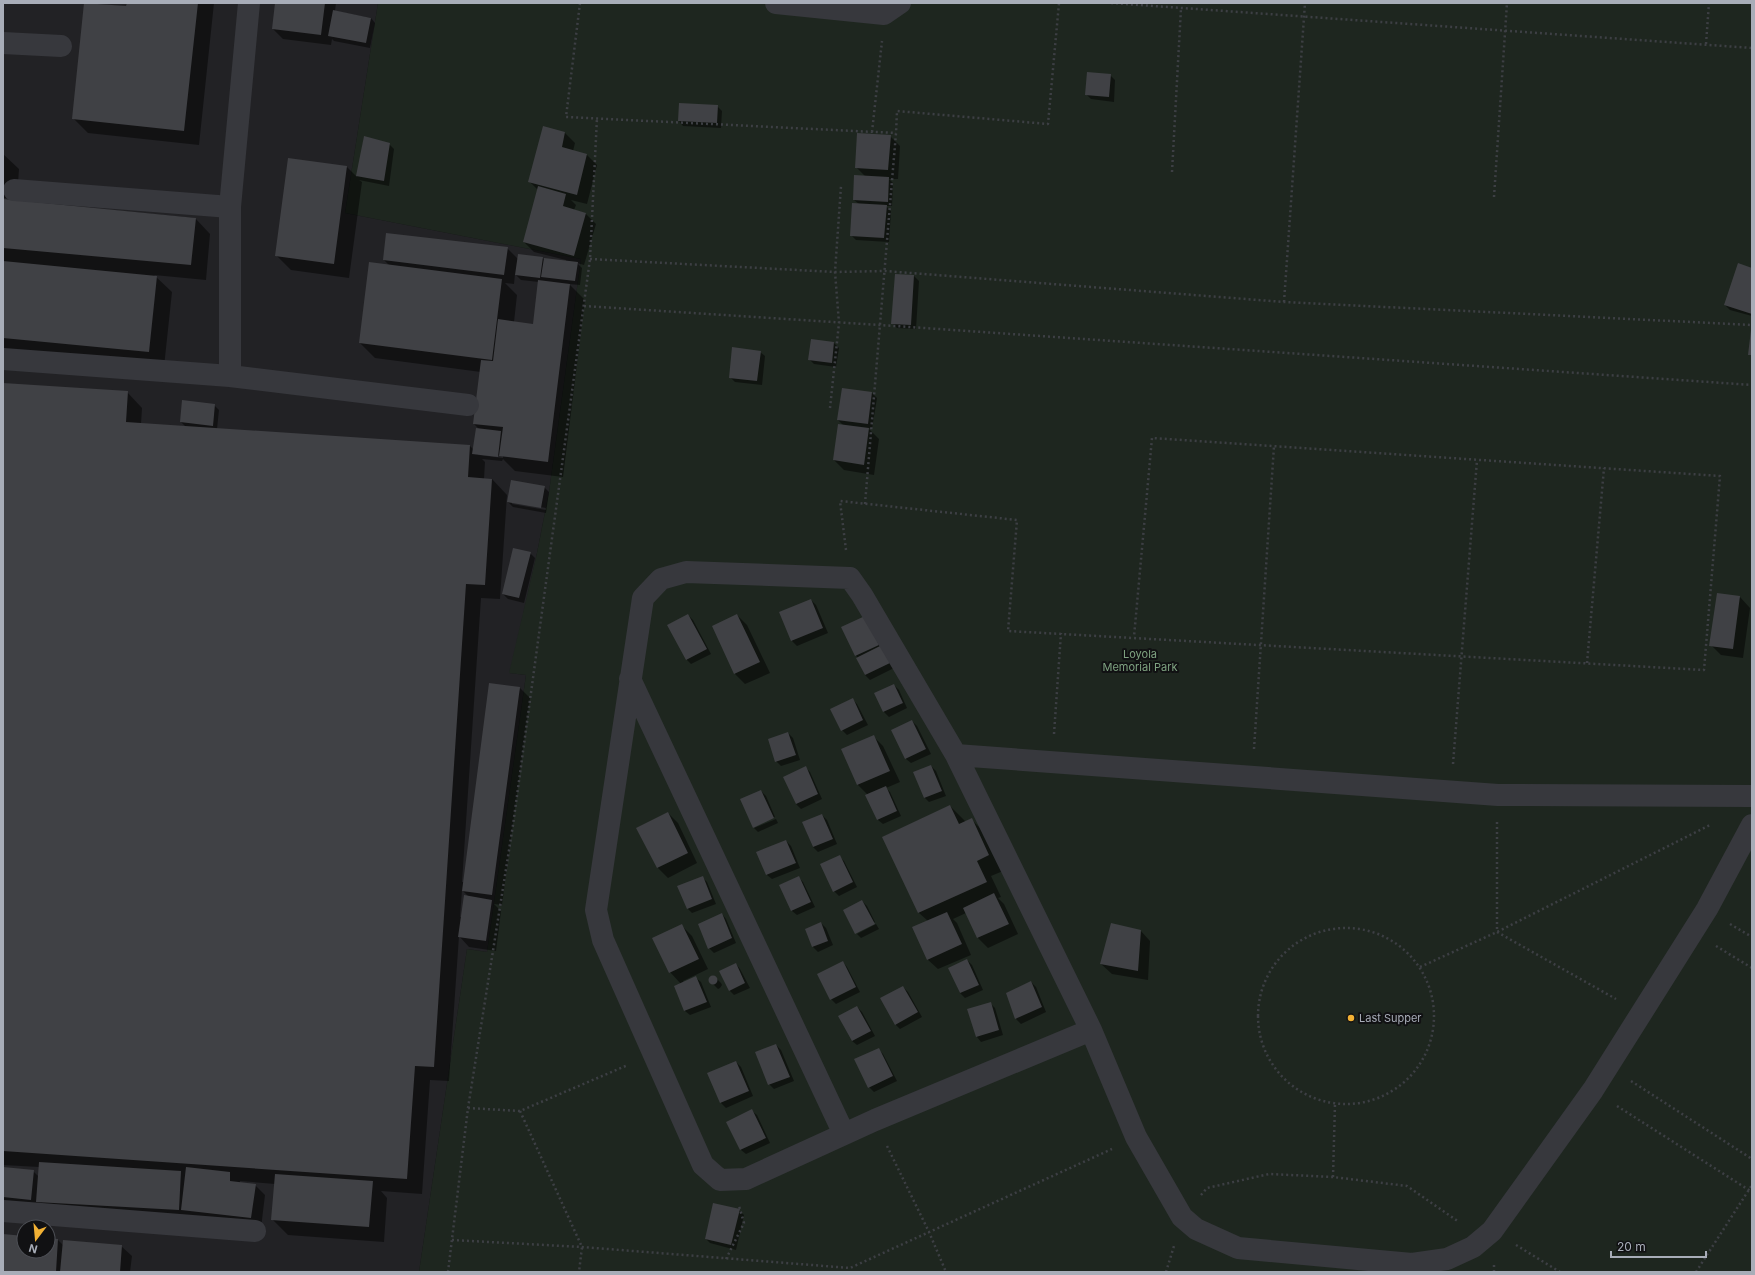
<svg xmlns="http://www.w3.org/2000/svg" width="1755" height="1275" viewBox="0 0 1755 1275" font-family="Inter,sans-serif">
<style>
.built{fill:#222225;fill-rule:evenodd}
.green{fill:#1e261f}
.shadow{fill:#0007;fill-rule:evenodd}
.building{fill:#404145}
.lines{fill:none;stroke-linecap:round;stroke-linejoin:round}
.path{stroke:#3d3f44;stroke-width:2.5;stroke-dasharray:2 3;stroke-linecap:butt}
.minor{stroke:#37383d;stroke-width:22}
.poi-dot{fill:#f2b134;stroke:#111113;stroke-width:1.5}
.labels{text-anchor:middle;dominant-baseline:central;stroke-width:4;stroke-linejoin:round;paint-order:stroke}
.park-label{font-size:11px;fill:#7fa381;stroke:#111113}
.poi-label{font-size:11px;fill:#a8adb8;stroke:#111113;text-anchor:start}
</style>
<rect width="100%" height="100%" fill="#161618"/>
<path class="built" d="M3,3h375l-33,210 236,46 -32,233 -12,61 -27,120 16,2 -39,277 -20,-3 -48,323h-416zM24,1227h24v24h-24z"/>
<path class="green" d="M378,3h1374v1269h-1333l48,-323 20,3 39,-277 -17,-2 28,-120 12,-61 32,-233 -236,-46z"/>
<path class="shadow" d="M85,3l42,4 1,-4h86l-15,142 -111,-12 -15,-15z
M276,3h60l-1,8 36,7 4,5 -5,25 -36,-7 -2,-2 -1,6 -48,-6 -10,-10z
M1110,75l5,5 -1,22 -23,-3 -5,-5z
M717,106l5,5 -1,17 -38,-2 -4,-5z
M544,128l21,5 10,10 -2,8 14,4 10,10 -10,39 -16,-4 5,5 -2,5 11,3 11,11 -12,41 -7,-2 5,5 -2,17 -11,-1 16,16 -22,177 -48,-6 -12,-12 -1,2 -20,-2 3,3 -1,17h8l15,16 -7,104 -19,-1 -19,284h2l56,-194 10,10 -28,207 -8,-1 7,7 -5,40 -27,-4 -10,-11 -10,145 -19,-1 -8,114 -41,-3 6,7 -3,44 -96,-7 -15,-15 2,-36 -35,-3v2l15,2 10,10 -4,33 -258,-22v-38l30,3 6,6v-10l-36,-2v-781l124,8 15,16 -1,16 45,3 -5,-5 33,-17 5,5 -2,19 253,17 4,4 6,-20 -6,-6 7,-52 -106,-14 -15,-15 30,-77 -6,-6 123,-12 11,11 24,-1 3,2 21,2v-2l-32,-8 -10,-10 14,-52 -9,-9zM515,274l6,6 18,2 -5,43 -20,-3 3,-27 -12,-12 9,1zM477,453l26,3v2l-24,-3zM462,890l7,7 -8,20h-1z
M890,136l10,10 -2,33h-9l4,4 -1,23h-6l5,5 -2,31 -33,-2 -5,-5 8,-31 -5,-4 12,-23 -10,-10z
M364,137l25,7 5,5 -5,37 -30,-6 3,2 -13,96 -58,-8 -15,-15 71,-88 10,10z
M3,154l16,15 -2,29h-14z
M3,200l192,18 15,16 -4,46 -52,-5 18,17 -8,75 -161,-16z
M1752,269v47l-22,-6 -5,-5z
M896,275l18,1 5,5 -3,48 -19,-1 -5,-5z
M812,340l22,3 5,5 -3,19 -22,-3 -5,-5z
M760,352l5,4 -3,29 -27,-3 -5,-5z
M872,393l5,5 -5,31 -4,-1 11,11 -5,36 -30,-5 -10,-10 10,-34 -6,-6z
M544,487l5,5 -3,21 -33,-6 -5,-5zM512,502l34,6v2l-34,-6z
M530,553l5,5 -11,45 -16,-4 -5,-5z
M1740,597l10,11 -7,50 -22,-3 -10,-10z
M811,600l5,5 12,28 -31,13 -5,-5 -12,-28z
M688,615l5,5 18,34 -20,10 -4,-4 -19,-35z
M737,615l10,10 23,48 -25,11 -10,-10z
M865,617l29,51 -24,12 -5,-5 -9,-20z
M894,685l5,5 8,18 -18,9 -5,-5 -8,-18z
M852,699l5,5 11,21 -21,10 -5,-5z
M912,721l5,5 14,28 -20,9 -5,-4z
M788,733l5,5 7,22 -19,6 -5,-5z
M873,736l10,10 17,36 -14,6 4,4 11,24 -18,8 -5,-4 -11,-25h1l-10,-10 -16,-35z
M931,766l5,5 10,25 -17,6 -5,-5z
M805,767l5,5 12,27 -21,10 -5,-5z
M761,791l5,5 9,21 -21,9v2h-1z
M950,806l16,16 5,-3 15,15 17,37 -12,5 10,21 -3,1 6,6 14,30 -30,14 -10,-10 -12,-25 -13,6 4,4 14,32 -33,14 -11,-10 1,-38 -9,-8 -36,-76z
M668,813l10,10 19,40 -29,15 -10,-10 -20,-40z
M822,815l5,5 10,24 -19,8 -5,-5 -10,-24z
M776,819l2,4 -20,9 -4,-4z
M786,841l5,5 9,22 -28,11 -5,-4 -9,-22z
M839,856l5,5 13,26 -18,9 -5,-5z
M702,877l5,5 9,22 -24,9 -4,-4z
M798,877l5,5 12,25 -18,8 -5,-4 -12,-26z
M862,901l5,5 8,16 -19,10z
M722,914l4,5 10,24 -22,10 -5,-5z
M821,923l5,5 7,17 -15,7 -5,-5 -7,-18z
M876,924l3,5 -18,9 -4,-4z
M682,926l10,10 16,33 -25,12 1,2 12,-5 5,4 10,25 -21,8 -5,-4 -10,-25 6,-2 -11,-12z
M1140,930l10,11 -2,39 -36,-6 -11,-10z
M967,960l5,5 11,25 -18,8 -5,-5 -11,-25z
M843,962l4,5 13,25 -24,12 -5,-5z
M736,964l4,5 10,19 -16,7 -4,-4z
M711,977l5,1 5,5 1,2 -2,3 -2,1 -8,-8z
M1031,982l5,5 10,25 -25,12 -5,-5 -9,-26z
M903,987l5,5 14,25 -22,12 -5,-5z
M990,1003l5,5 8,27 -22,7 -4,-5 -9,-27z
M857,1007l5,5 13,24 -18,9 -5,-4z
M776,1045l5,5 13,31 -20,8 -5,-5z
M878,1049l5,5 14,27 -23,11 -5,-5z
M736,1062l5,5 12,29 -27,12 -5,-5 -12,-29z
M752,1111l5,4 13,28 -24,11 -5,-4 -13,-28z
M739,1210l5,5 -8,35 -26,-7 -4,-4z
M3,1235l21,2v14h24v-12l10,1 6,6h57l11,10 -2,16h-127z"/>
<path class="building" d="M84,3l42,3 1,-3h71l-14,128 -112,-12z
M275,3h50l-4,32 -49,-6z
M333,10l38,8 -5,25 -38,-7z
M1087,72l24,2 -2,23 -24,-2z
M679,103l39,2 -1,18 -39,-2z
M543,126l22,6 -3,15 25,7 -10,41 -49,-13z
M857,133l34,2 -3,35 -33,-2z
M364,136l26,7 -6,38 -28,-5z
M288,158l59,8 -13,98 -59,-8z
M854,175l35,2 -1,25 -35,-2z
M538,186l28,8 -3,12 23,7 -12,43 -51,-14z
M3,199l193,19 -5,47 -188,-17z
M852,203l35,2 -3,33 -34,-2z
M386,233l122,14 -4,28 -121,-15z
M518,254l25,3 -3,21 -25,-3z
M544,258l34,4 -3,19 -34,-4z
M3,261l154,15 -8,76 -146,-14z
M369,262l133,17 -10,81 -133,-17z
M1738,263l14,5v46l-28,-9z
M895,274l19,1 -3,50 -20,-1z
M538,280l32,4 -22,178 -49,-6 4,-29 -30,-3 8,-64 12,1 5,-42 35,5z
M1751,330h1v25h-4z
M811,339l23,3 -2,21 -24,-3z
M732,347l29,4 -4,30 -28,-3z
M3,383l125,8 -2,31 344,23 -2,32 24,2 -7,106 -19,-1 -32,483 -19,-1 -8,113 -404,-28z
M842,388l30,4 -4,32 -31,-4z
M182,400l33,4 -2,22 -33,-4z
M838,424l31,4 -5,37 -31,-5z
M476,428l25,3 -3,26 -26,-3z
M511,480l34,6 -4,22 -34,-6z
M513,548l18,4 -12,46 -17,-4z
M1717,593l23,3 -7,53 -24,-3z
M811,599l12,29 -32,13 -12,-29z
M688,614l19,35 -21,11 -19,-35z
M737,614l23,48 -26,12 -22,-48z
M865,616l14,29 -24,11 -14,-29z
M882,645l8,18 -25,12 -9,-17z
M489,683l31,4 -28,208 -30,-4z
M894,684l9,19 -20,9 -9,-19z
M853,698l10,22 -22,11 -11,-22z
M912,720l14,29 -21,10 -14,-29z
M788,732l8,23 -21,7 -7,-23z
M874,735l16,36 -33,14 -16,-36z
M931,765l11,26 -18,7 -11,-26z
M806,766l12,28 -22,10 -13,-27z
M886,786l11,25 -20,9 -12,-25z
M761,790l13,28 -21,10 -13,-29z
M950,805l9,19 13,-6 17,37 -12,6 10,21 -69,31 -36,-76z
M668,812l20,41 -31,15 -21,-40z
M822,814l11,25 -20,8 -11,-25z
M786,840l10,23 -30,12 -10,-23z
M840,855l13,27 -20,10 -13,-28z
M703,876l9,23 -25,10 -10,-23z
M799,876l12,26 -20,9 -12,-26z
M994,893l15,31 -32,14 -14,-30z
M464,895l28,5 -6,41 -28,-4z
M862,900l13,24 -20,10 -12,-24z
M947,912l15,32 -35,16 -15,-33z
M722,913l10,25 -24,11 -10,-25z
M821,922l7,19 -16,6 -7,-18z
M1111,923l30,7 -3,41 -38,-7z
M682,924l17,35 -30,14 -17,-35z
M967,959l12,26 -19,8 -12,-25z
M843,961l13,26 -26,13 -13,-26z
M736,963l9,20 -16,8 -10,-20z
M708.5 980a4.5 4.5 0 1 1 9 0a4.5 4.5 0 1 1-9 0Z
M696,976l11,26 -23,9 -10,-25z
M1031,981l11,26 -27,12 -9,-26z
M903,986l15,26 -23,13 -15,-27z
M991,1002l8,28 -23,7 -9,-28z
M857,1006l14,25 -19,10 -14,-25z
M776,1044l14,33 -22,8 -13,-33z
M879,1048l14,28 -25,12 -14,-29z
M736,1061l13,30 -29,12 -13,-30z
M752,1109l14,29 -26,12 -14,-28z
M39,1162l142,9 -2,39 -143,-8z
M3,1167l31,3 -3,30 -28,-3z
M186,1167l44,5v9l26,3 -5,34 -70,-8z
M275,1174l98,7 -4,46 -98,-7z
M713,1203l27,6 -9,36 -26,-6z
M3,1234l21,2v15h24v-13l10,1 -2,33h-53z
M63,1240l59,5 -2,27h-60z"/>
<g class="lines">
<path class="path" d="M580,3l-14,114 330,16
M1111,3l641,45
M1706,44l3,-41
M872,132l10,-91
M1172,172l9,-164
M1494,197l13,-194
M590,259l245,13 50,-1 399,31 468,23
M1284,302l21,-299
M584,306l311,20 857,59
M830,408l9,-85 -4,-51 6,-86
M865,504l31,-371 1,-22 151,13 11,-121
M846,550l-6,-49 177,19 -9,111 696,39 16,-194 -568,-38 -18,199
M1587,663l17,-195
M1054,734l7,-101
M1254,749l20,-303
M1453,764l24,-304
M1497,822v110l119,67
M1730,924l22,13
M1258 1016a88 88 0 1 1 176 0a88 88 0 1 1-176 0Z
M1716,946l36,22
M1420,967l77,-35 213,-107
M1631,1081l121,78
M1617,1106l135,86
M468,1108l52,3 108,-46
M520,1111l62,136 -3,25
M887,1146l42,86 17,40
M1333,1177l2,-73
M1201,1195l6,-7 62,-14 64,3 74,9 52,36
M452,1240l130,7 268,21 262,-119
M1516,1245l44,27
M726,1259l18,-36 -5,-17
M1494,1265v7
M448,1272l20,-164 45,-283 77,-566 7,-141
M1166,1272l8,-26
M1696,1272l56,-87"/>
<path class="minor" d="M776,3l108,11 16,-11
M3,43l58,3
M14,190l216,17
M3,359l227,17 238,29
M230,376v-169l19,-204
M630,679l214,455
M956,755l542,40 254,1
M1091,1030l-216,90 -129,59 -26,1 -17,-15 -100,-225 -7,-30 47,-312 18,-19 25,-7 164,6 12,17 94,160 135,275 45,107 46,80 14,12 42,19 174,16 35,-5 26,-12 19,-16 101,-141 114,-181 45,-84
M3,1211l252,20"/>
</g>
<circle class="poi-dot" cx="1351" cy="1018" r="4"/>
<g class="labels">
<g class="park-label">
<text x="1140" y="654">Loyola<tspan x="1140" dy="13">Memorial Park</tspan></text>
</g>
<g class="poi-label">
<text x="1359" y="1018">Last Supper</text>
</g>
</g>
<rect width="1755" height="1275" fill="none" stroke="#a8adb8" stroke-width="8"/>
<g transform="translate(36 1239) rotate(196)"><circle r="19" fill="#111113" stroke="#4d4f55"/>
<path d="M0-3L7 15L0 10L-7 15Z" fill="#f2b134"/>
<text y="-6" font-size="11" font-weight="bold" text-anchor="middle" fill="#a8adb8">N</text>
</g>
<path d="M1611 1251v6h95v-6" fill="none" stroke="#a8adb8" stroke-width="2"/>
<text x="1617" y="1251" font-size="12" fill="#a8adb8" stroke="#111113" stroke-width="3" paint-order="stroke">20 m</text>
</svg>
